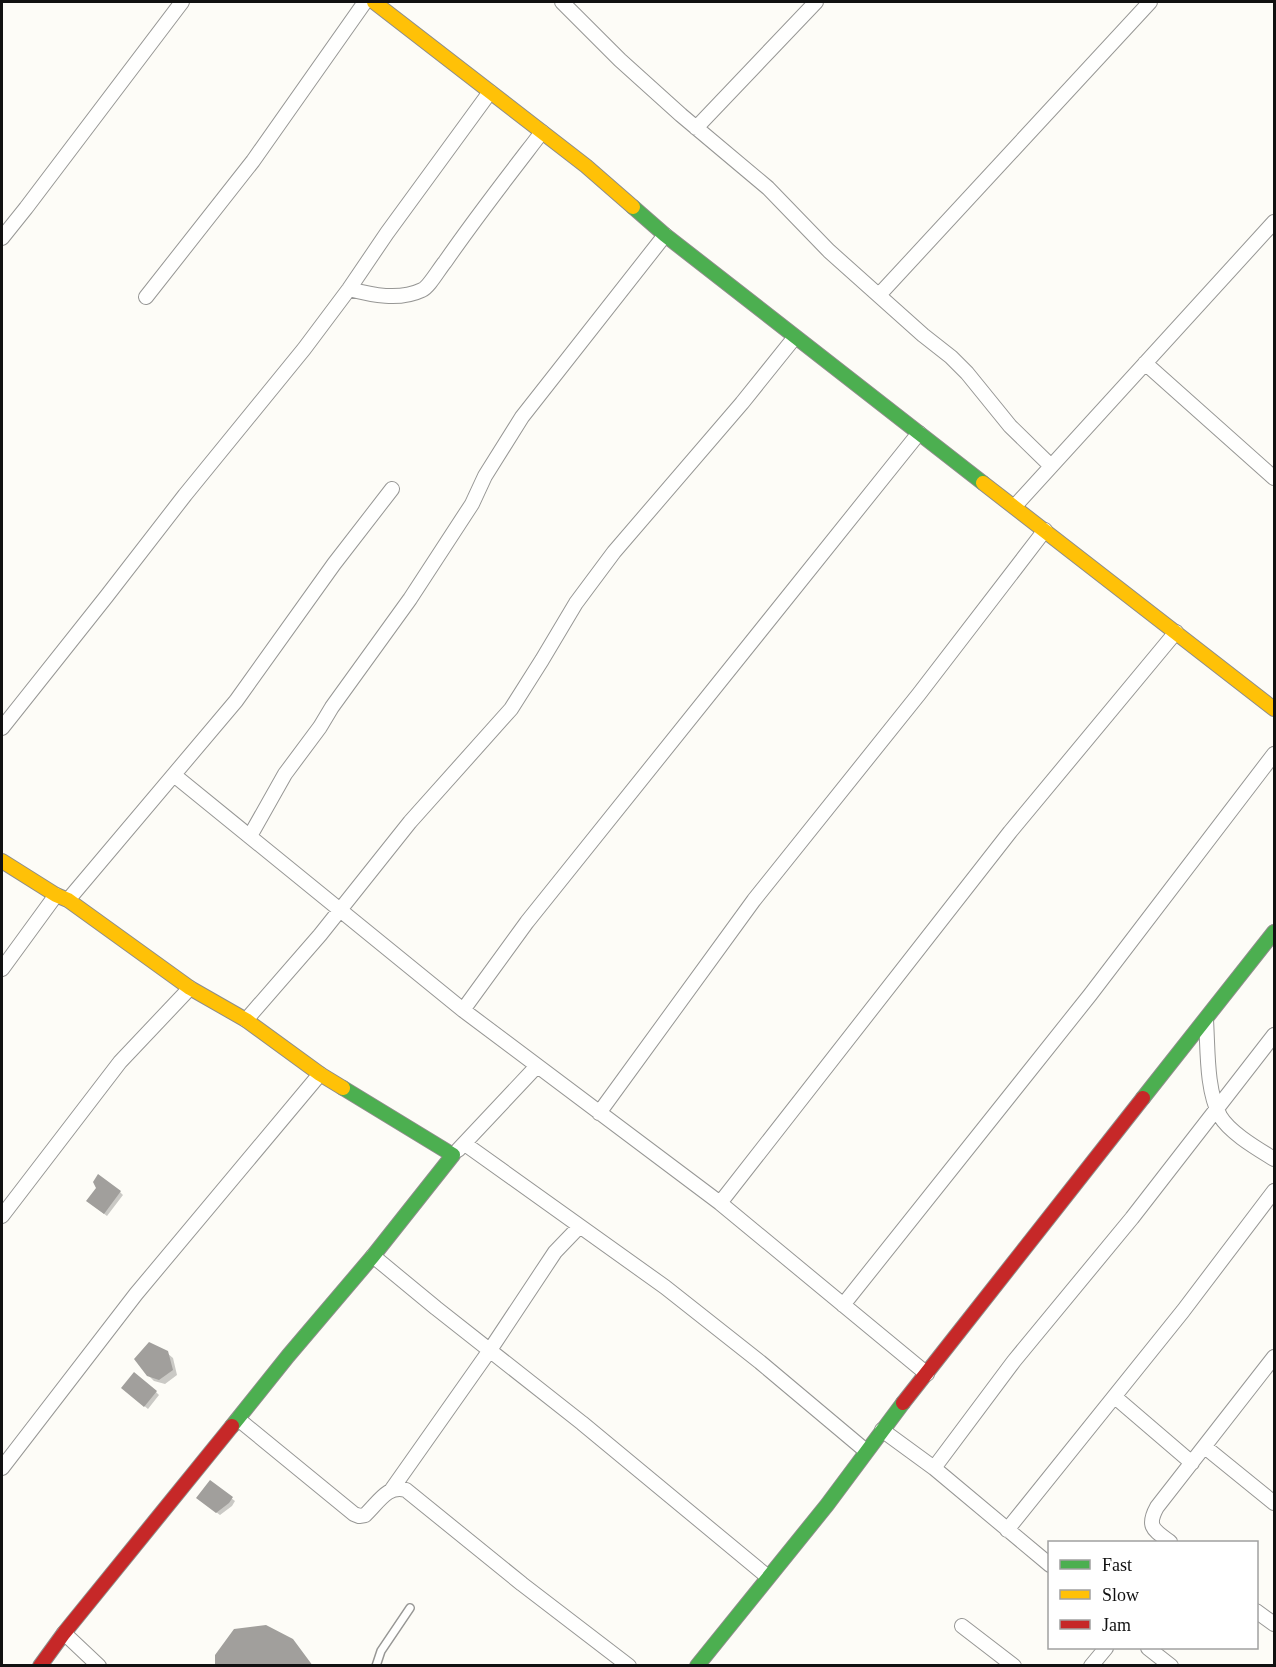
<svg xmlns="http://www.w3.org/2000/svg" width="1276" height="1667" viewBox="0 0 1276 1667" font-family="'Times New Roman',serif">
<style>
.shadow{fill:#0003}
.building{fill:#a19f9c}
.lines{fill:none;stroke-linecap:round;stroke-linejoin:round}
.lane-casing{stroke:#979795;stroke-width:10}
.street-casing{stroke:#979795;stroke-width:16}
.fast-casing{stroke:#8e8d8b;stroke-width:16}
.slow-casing{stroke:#8e8d8b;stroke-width:16}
.jam-casing{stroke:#8e8d8b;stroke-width:16}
.lane{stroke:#fffffe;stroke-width:7}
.street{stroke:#fffffe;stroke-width:14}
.fast{stroke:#4caf50;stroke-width:14}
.slow{stroke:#ffc107;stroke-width:14}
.jam{stroke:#c62828;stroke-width:14}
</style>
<rect width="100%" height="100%" fill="#fdfcf7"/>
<path class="shadow" d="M98,1188l22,4 3,3 -16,21 -16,-12z
M167,1353l6,5 4,17 -12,9 -11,-3 -6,-6z
M126,1391l30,1 3,3 -11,14z
M210,1482l25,19 -3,5 -12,9 -19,-14z"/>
<path class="building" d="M98,1174l23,17 -17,23 -18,-13 10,-13 -3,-6z
M149,1342l19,9 5,19 -14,10 -12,-4 -13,-17z
M134,1372l23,19 -13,16 -23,-19z
M210,1480l23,17 -4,6 -13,10 -20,-15z
M266,1625l27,14 20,27h-98v-11l19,-26z"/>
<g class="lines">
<g class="lane-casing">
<path id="lane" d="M376,1666l5,-15 29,-43"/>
</g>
<g class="street-casing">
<path id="street" d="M562,2l58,58 61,55 87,73 61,63 94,84 28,22 16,16 43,53 41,40
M696,128l120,-126
M2,238l24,-30 156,-206
M349,289c23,6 50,12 73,1 7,-3 17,-21 23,-28 31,-45 64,-87 97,-130
M879,295l271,-293
M146,297l107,-136 112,-159
M1145,363l129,115
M1015,506l259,-284
M2,728l104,-131 79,-102 119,-146 45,-60 38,-56 103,-141
M174,775l289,235 257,193 207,171
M250,836l35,-62 35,-47 12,-20 78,-108 62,-95 13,-28 37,-59 143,-182
M68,900l168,-199 98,-137 58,-75
M2,969l54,-74
M463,1010l64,-88 392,-489
M246,1020l74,-85 90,-113 101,-113 31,-49 34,-57 38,-51 128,-149 53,-66
M1206,1020c2,29 0,69 14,96 10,17 38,33 54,43
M599,1113l155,-213 165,-206 126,-164
M465,1144l200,143 95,75 106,89
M458,1150l79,-84
M720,1203l290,-371 166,-200
M2,1216l118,-154 70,-74
M373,1256l63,52 146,115 186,154
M843,1305l247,-310 184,-241
M1115,1397l77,66
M238,1419l116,95 5,2 6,-1c13,-12 23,-31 41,-25l116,94 107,82
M882,1430l52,38 116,97
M1205,1447l69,56
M2,1468l134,-174 184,-220
M934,1468l80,-107 118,-143 142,-183
M392,1489l98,-139 65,-98 24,-25
M1007,1530l176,-219 91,-120
M1170,1542c-16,-12 -24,-15 -13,-35l117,-150
M1256,1611l18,13
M962,1626l52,40
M64,1633l35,33
M1148,1648l23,18
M1091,1666l15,-18"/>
</g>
<g class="fast-casing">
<path id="fast" d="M633,207l32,28 318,248
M1143,1098l131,-166
M232,1426l56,-70 85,-100 80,-101 -110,-67
M697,1666l130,-161 76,-102"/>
</g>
<g class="slow-casing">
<path id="slow" d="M374,2l212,164 47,41
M983,483l291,226
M2,861l54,34 12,5 122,88 56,32 74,54 23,14"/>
</g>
<g class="jam-casing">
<path id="jam" d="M903,1403l240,-305
M40,1666l24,-33 168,-207"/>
</g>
<use href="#lane" class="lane"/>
<use href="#street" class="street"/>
<use href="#fast" class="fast"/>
<use href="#slow" class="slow"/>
<use href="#jam" class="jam"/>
</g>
<rect width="1276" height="1667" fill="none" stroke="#111111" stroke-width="6"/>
<rect x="1048" y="1541" width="210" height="108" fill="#ffffff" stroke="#a0a0a0" stroke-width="1.5"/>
<rect x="1060" y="1560" width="30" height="9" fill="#4caf50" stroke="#a0a0a0" stroke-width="1.5"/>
<text x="1102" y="1571" font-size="18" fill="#111111">Fast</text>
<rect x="1060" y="1590" width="30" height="9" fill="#ffc107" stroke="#a0a0a0" stroke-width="1.5"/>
<text x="1102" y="1601" font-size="18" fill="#111111">Slow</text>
<rect x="1060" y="1620" width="30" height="9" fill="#c62828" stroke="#a0a0a0" stroke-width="1.5"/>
<text x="1102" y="1631" font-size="18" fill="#111111">Jam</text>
</svg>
